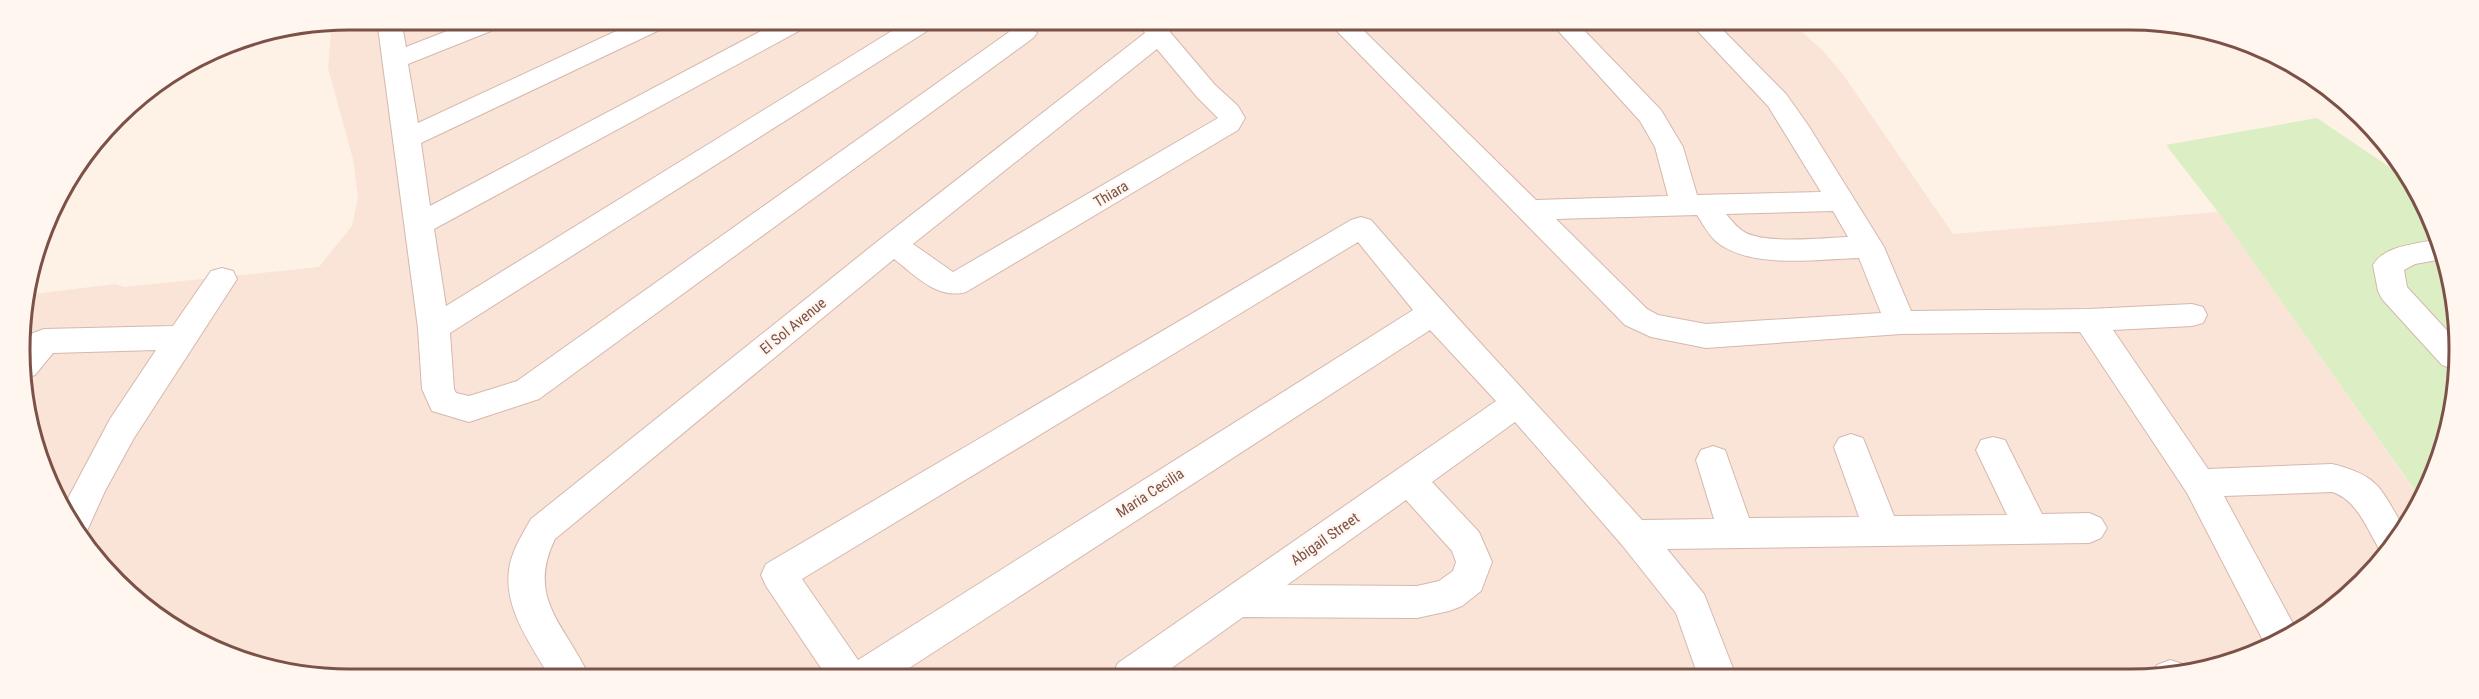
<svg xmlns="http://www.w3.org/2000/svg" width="2479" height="699" viewBox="0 0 2479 699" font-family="'Roboto Condensed',sans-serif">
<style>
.residential{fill:#f9e4d7}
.green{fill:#dceec3}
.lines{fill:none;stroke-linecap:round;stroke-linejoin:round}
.minor-casing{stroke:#d5b8ad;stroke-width:2}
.minor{fill:#fff;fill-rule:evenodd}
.labels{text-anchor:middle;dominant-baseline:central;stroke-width:4.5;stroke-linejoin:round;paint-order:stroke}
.street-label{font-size:15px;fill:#7c5147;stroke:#fff6ef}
.rim{fill:none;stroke:#7c5147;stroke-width:3}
</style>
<rect width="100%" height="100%" fill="#fef1e6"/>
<path class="residential" d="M349,20l1444,4 29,26 20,23 111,161 265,-22 203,288 -6,14 -68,83 -72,49 -103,31 -1887,-4 -119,-49 -79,-74 -56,-115 -11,-107 9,-33 5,-1 81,-10 9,3 195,-20 33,-41 6,-28 -5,-39 -25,-91 4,-45z"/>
<path class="green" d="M2317,118l93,63 43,104v129l-32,85 -203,-287 -52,-67z"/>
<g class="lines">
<g class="minor-casing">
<path id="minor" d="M377,20h24l5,27 69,-27h34l-3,5 -98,39 10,59 222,-103 31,1 -3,5 -247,117 9,63 350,-185h31l-3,5 -374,203 12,77 462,-285 30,1 -3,4 -485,307 4,56 2,4 13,3 48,-15 492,-349 -8,-10h26l10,11 -4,5 -494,361 -70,23 -37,-11 -10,-22 -4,-61z
M1140,22h25l5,10 45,53 23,21 7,12 -7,12 -272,162c-29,8 -51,-17 -72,-33l-339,280c-29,59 10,86 33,135h-40c-18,-31 -44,-66 -39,-104 2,-18 13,-35 22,-51l352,-282 262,-204zM1157,49l40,48 21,21 -265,154 -40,-28z
M1329,23h27l180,177 132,-4 -13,-49 -15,-26 -88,-97h26l83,86 22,37 14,48 124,-3 -53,-86 -77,-82h26l69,70 22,31 76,122 27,64 178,-2 103,-5 11,3 4,8 -4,8 -11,3 -79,4 95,139 124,-5c48,12 48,24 72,64l-20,25 -3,-1c-13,-21 -24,-53 -49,-60l-108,4 73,135 -22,15 -8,2 -80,-155 -107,-161 -179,2 -195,14 -55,-11 -26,-12zM1833,211l15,26c-24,1 -80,7 -102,-4 -8,-4 -14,-12 -20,-19zM1697,215c7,11 15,26 27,32 35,21 96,12 135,11l22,55 -175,11 -48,-9 -11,-6 -91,-90z
M1361,217l10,3c88,102 181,200 271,300l72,-1 -18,-59 5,-10 12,-4 12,4 24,68 110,-1 -25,-70 5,-9 12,-4 12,4 31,78 113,-1 -31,-65 5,-10 12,-3 12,3 37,74 47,-1 12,5 6,10 -6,10 -12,5 -422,6 37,45 32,82h-38l-22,-63 -54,-68 -107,-123 -83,60 47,50 13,30 -11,29 -19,15 -13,5 -32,7 -174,-1 -81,58h-50l6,-12 378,-262 -66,-71 -530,344h-75l-59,-88 -5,-11 5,-11 585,-344zM1358,242l55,68 -555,350 -56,-81zM1406,500l46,51 4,11 -3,9 -14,10 -22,5 -130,-1z
M2435,240l8,19 -28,5 -11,6 3,17 46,50v32l-11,-4 -60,-66 -4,-8 -5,-26c11,-19 41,-21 62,-25z
M222,268l11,3 4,8 -103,159 -29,53 -19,42 -6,2 -15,-31 45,-85 46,-69 -103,3 -18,22 -10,3 -3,-32 11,-13 11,-4 129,-3 38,-55z
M2170,660l16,5 3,6 -17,6h-21l6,-12z"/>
</g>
<use href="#minor" class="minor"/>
</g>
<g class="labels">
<g class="street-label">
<text transform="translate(1111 194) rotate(-31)">Thiara</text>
<text transform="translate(793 326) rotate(-39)">El Sol Avenue</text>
<text transform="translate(1150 493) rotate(-33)">Maria Cecilia</text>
<text transform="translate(1325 539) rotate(-35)">Abigail Street</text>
</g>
</g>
<path d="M0 0H2479V699H0ZM349 30H2130A319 319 0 0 1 2449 349V350A319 319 0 0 1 2130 669H349A319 319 0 0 1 30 350V349A319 319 0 0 1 349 30Z" fill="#fff6ef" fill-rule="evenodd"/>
<path class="rim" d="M349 30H2130A319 319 0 0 1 2449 349V350A319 319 0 0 1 2130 669H349A319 319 0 0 1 30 350V349A319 319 0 0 1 349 30Z"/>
</svg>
